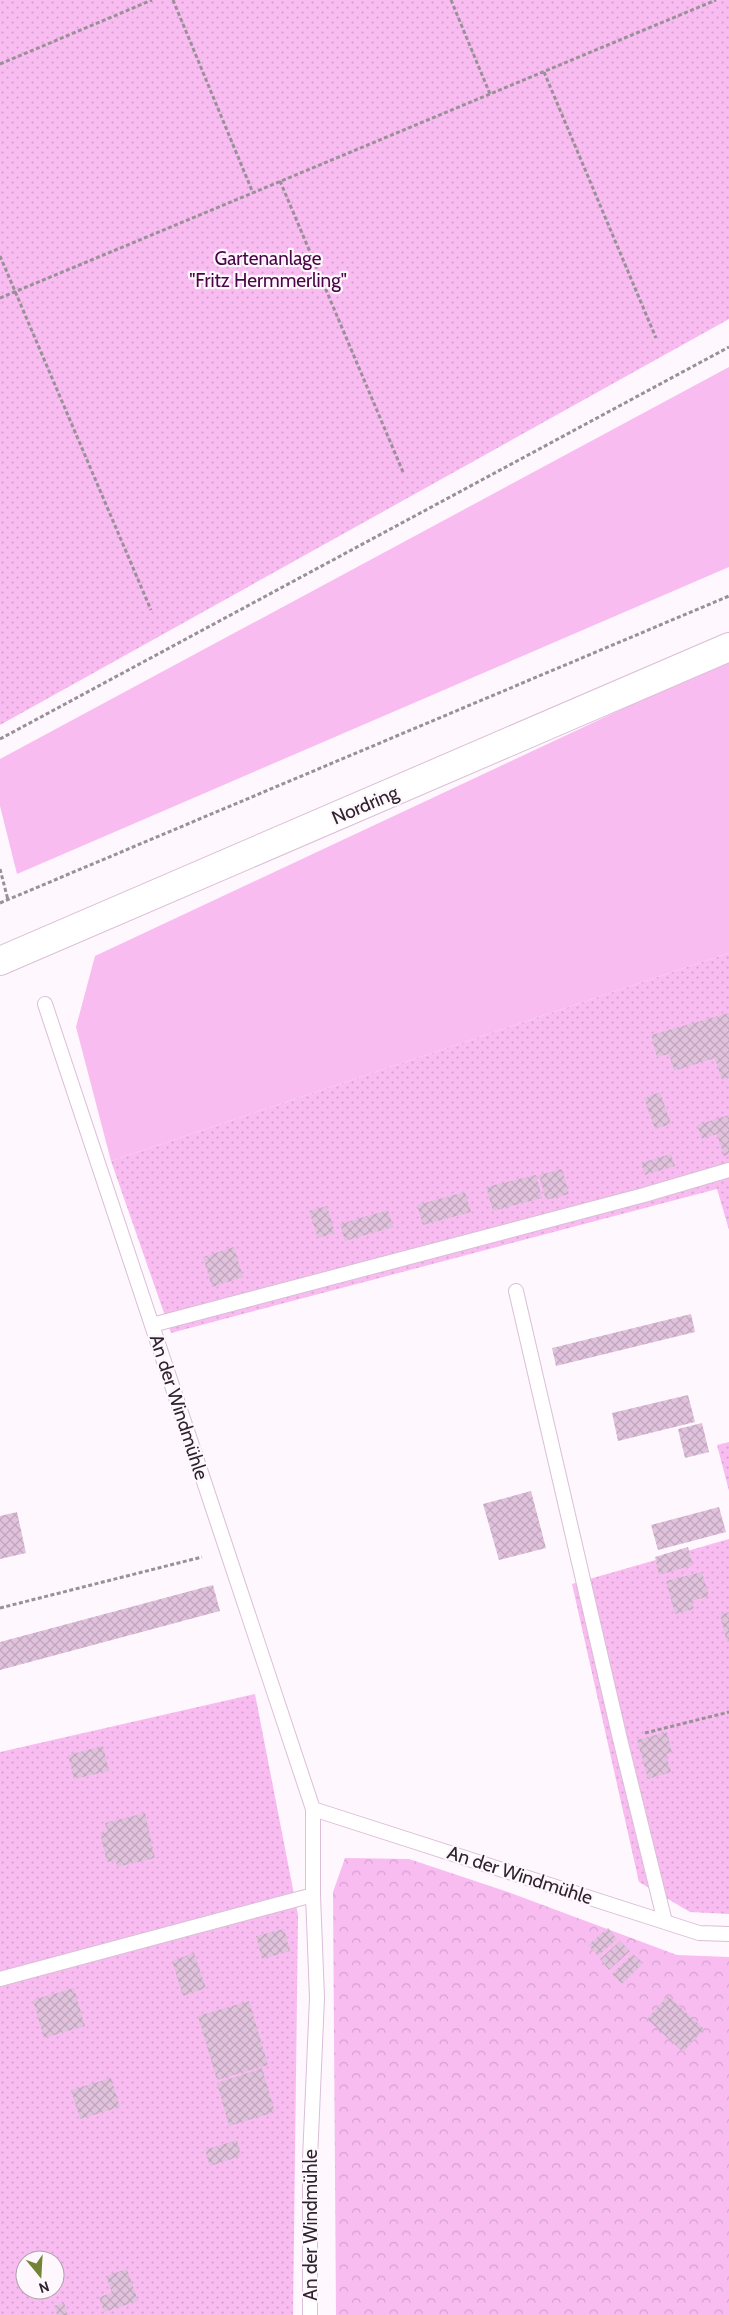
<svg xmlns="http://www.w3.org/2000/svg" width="729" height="2315" viewBox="0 0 729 2315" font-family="Cabin,sans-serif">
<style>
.grass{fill:#f8bcf1}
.forest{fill:url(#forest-crowns)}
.park{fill:url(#park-dots);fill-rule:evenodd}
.building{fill:url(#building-cross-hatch)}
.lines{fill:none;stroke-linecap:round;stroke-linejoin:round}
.service-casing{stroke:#dbbed7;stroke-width:16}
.secondary-casing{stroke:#dbbed7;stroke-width:30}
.path{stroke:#9a9198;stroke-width:3;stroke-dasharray:4 2.5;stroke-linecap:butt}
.service{stroke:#fff;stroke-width:14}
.secondary{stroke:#fff;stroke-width:28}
.labels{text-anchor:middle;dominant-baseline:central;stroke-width:4.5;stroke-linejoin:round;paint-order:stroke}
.park-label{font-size:19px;fill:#4a0546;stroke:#fef7fd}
.street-label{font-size:19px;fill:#2e232c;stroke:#fef7fd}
</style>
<defs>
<pattern id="forest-crowns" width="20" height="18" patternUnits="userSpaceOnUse" patternTransform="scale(1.25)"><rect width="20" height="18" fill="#f8bcf1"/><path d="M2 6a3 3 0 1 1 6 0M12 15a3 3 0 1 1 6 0" fill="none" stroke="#d5a1cf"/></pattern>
<pattern id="park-dots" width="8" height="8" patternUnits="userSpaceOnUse" patternTransform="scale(1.25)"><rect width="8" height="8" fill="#f8bcf1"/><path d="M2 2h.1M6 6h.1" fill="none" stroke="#d5a1cf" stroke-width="1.8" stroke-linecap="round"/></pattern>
<pattern id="building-cross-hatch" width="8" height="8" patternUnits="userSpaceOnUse" patternTransform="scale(1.25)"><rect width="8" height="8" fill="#e0c2dc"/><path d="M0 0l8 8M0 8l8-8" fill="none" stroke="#c0a6bd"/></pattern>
</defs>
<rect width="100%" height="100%" fill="#fef7fd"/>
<path class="grass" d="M729,367v200l-712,307 -17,-68v-47z
M729,659v294l-618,208 -35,-134 19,-71z"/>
<path class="forest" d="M345,1858l64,1 99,33 169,63 52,2v358h-393l-3,-423z"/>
<path class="park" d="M0,0h729v319l-729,406z
M729,953v277l-12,-41 -546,144 -60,-172z
M729,1442v49l-12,-46z
M729,1539v375l-39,-2 -51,-30 -67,-298z
M255,1694l43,221 -5,400h-293v-563zM25,2260h30v30h-30z"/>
<path class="building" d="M729,1013v65l-7,2 -7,-22 -41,13 -5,-17 -12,3 -6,-22z
M660,1092l11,32 -16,5 -11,-31z
M729,1115v39l-5,2 -7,-22 -15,5 -5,-14z
M671,1154l4,12 -30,9 -4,-12z
M562,1169l7,25 -23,6 -7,-25z
M536,1175l6,23 -49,13 -7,-24z
M465,1192l6,20 -48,13 -6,-20z
M327,1206l8,27 -17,5 -9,-27z
M388,1210l5,17 -48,14 -5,-17z
M234,1247l9,30 -31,10 -9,-30z
M691,1314l4,18 -139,34 -4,-18z
M688,1395l7,27 -77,19 -6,-28z
M702,1423l7,29 -24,6 -7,-29z
M531,1491l15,57 -47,12 -16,-56z
M719,1507l7,25 -68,18 -7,-25z
M17,1512l9,41 -26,6v-43z
M688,1547l5,18 -34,10 -4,-18z
M702,1572l7,24 -17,5 2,8 -19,5 -9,-33z
M213,1585l7,26 -220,59v-28z
M729,1612v29l-2,1 -7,-27z
M667,1732l5,21 -6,1 5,18 -23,7 -11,-39z
M103,1746l6,25 -35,8 -6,-24z
M145,1813l10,45 -38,9 -1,-7 -9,2 -7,-29 7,-1 -2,-9z
M608,1928l9,11 -19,17 -10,-11z
M284,1929l6,22 -28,8 -6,-23z
M620,1941l10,10 -21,19 -9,-11z
M194,1953l12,35 -23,8 -11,-35z
M633,1954l10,9 -21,21 -10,-10z
M74,1988l11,38 -41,12 -11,-38z
M668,1996l36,33 -21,23 -36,-33z
M249,2001l19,64 -51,15 -19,-64z
M262,2068l13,44 -46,14 -12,-43z
M111,2078l9,29 -40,12 -9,-29z
M237,2140l4,16 -31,10 -5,-16z
M127,2269l11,32 -34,11 -5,-15 13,-4 -6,-17z
M64,2303l4,12h-11l-3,-9z"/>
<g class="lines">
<g class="service-casing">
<path id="service" d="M45,1004l268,805v86l4,103 -7,161v156
M516,1291l104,448 45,183
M152,1325l492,-130 85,-25
M313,1809l386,124 30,1
M0,1979l313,-84"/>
</g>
<g class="secondary-casing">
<path id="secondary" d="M0,961l729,-314"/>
</g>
<path class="path" d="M173,0l80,193
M451,0l39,94
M0,64l152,-64
M544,72l112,266
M280,181l123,291
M0,256l151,354
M0,298l716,-298
M0,739l729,-392
M0,869l8,31
M0,903l729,-307
M0,1608l202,-51
M645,1733l84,-21"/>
<use href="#service" class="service"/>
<use href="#secondary" class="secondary"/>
</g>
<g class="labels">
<g class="park-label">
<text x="268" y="258">Gartenanlage<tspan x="268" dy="22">"Fritz Hermmerling"</tspan></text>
</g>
<g class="street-label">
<text transform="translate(365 805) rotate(-23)">Nordring</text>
<text transform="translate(179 1407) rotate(72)">An der Windmühle</text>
<text transform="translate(520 1875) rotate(18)">An der Windmühle</text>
<text transform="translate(310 2225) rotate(-90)">An der Windmühle</text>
</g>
</g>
<g transform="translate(40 2275) rotate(162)"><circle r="24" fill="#fef7fd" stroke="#aba2a9"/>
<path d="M0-4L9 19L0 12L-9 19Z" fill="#728333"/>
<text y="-8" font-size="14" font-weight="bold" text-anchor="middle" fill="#2e232c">N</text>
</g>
</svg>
